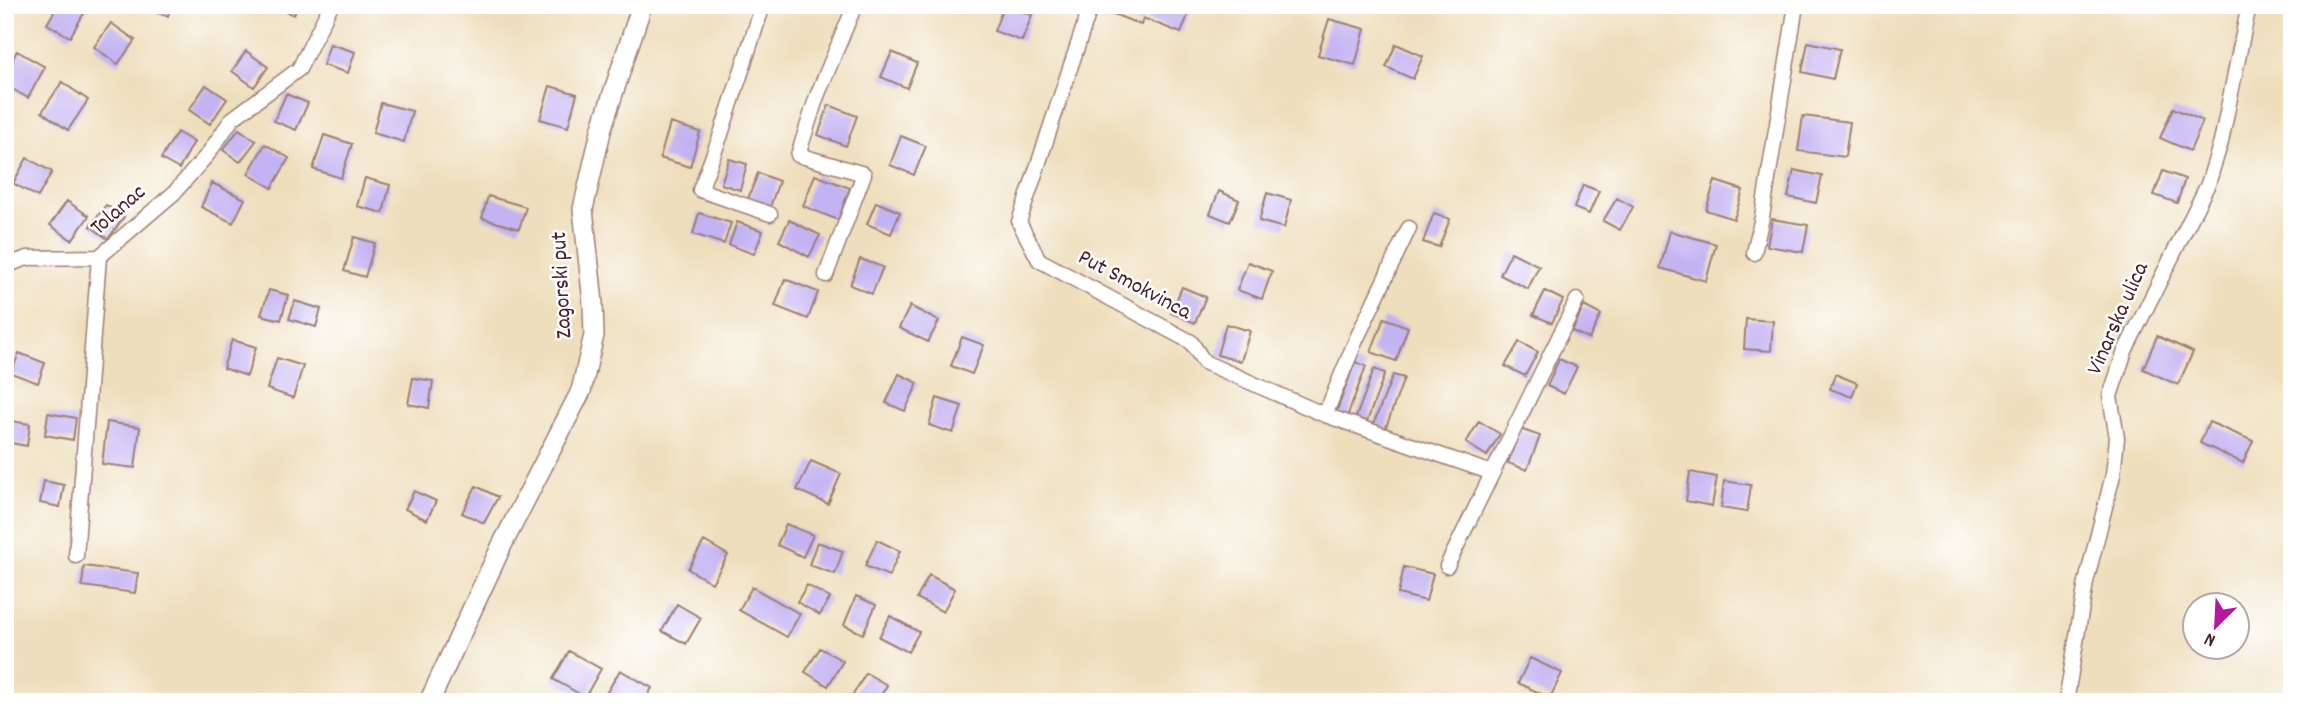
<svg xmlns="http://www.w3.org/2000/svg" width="2297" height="707" viewBox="0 0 2297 707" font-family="Dekko,sans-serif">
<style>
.building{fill:#c2b3f2}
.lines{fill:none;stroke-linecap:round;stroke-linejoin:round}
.minor-casing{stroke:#9c7e74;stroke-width:17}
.secondary-casing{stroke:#9c7e74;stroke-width:22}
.minor{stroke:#fff;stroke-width:14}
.secondary{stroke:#fff;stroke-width:19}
.labels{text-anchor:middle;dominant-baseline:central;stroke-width:5;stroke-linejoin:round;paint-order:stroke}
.street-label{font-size:23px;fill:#4a1f2b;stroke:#fff}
</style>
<rect width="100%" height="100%" fill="#fff"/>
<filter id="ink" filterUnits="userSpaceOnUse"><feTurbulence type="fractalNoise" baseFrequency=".0143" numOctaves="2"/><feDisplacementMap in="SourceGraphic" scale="14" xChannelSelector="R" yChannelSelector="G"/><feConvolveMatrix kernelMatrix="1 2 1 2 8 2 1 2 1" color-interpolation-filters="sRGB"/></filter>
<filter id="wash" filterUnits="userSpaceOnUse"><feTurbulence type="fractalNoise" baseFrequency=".00686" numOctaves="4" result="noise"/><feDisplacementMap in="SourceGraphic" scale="28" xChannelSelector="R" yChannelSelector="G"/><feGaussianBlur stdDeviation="1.57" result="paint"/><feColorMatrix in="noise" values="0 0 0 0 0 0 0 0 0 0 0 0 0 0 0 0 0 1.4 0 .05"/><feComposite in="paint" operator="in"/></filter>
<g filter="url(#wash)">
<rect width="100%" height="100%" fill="#eedebc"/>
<g id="blocks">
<path class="building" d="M58,5h24l5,3 -17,29 -23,-13z
M144,5h27l-3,11 -25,-8z
M279,5h19l-4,10 -16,-8z
M1004,5l28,10 -10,26 -28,-10z
M1091,5h101l-11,28 -38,-15 -2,7z
M1329,19l36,10 -10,36 -37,-10z
M111,23l24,17 -17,24 -24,-17z
M1808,42l32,7 -7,30 -31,-7z
M330,44l25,8 -7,21 -25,-8z
M1396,44l27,12 -10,23 -27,-12z
M17,51l28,16 -17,31 -23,-13v-13z
M246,51l22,16 -14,20 -22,-16z
M892,52l25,11 -10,25 -26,-11z
M62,82l26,18 -20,30 -26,-18z
M206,85l21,14 -17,25 -21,-14z
M550,86l27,8 -9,33 -28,-8z
M286,94l22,9 -12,27 -22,-9z
M381,103l31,8 -8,31 -31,-9z
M829,105l28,11 -11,30 -28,-11z
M2173,108l30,13 -13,30 -30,-13z
M1803,116l47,6 -5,35 -47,-6z
M670,123l30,9 -10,35 -30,-9z
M239,129l17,12 -16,21 -17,-12z
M177,132l17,10 -15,27 -18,-10z
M324,135l28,9 -11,34 -28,-9z
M901,136l25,10 -12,29 -24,-10z
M265,144l24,14 -17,30 -24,-14z
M27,158l25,14 -14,25 -25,-14z
M729,159l18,5 -7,26 -19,-6z
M1794,170l28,6 -6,27 -28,-6z
M2163,171l22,8 -8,24 -23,-8z
M758,173l21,8 -9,26 -22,-8z
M815,175l35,13 -12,32 -35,-14z
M365,178l25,7 -7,28 -26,-7z
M1715,181l28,9 -9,29 -28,-9z
M212,183l33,16 -12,24 -32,-16z
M1583,185l16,6 -10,23 -15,-6z
M1219,191l20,9 -9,22 -20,-8z
M1267,193l24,7 -7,28 -25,-7z
M488,196l38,11 -7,22 -37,-11z
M1617,198l16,9 -13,23 -17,-9z
M67,201l22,15 -17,24 -22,-15z
M876,202l24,10 -9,22 -24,-10z
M106,205l18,12 -16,22 -18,-13z
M699,213l32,10 -7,21 -31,-10z
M1434,213l16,6 -11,28 -16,-5z
M1772,219l36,6 -5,27 -36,-6z
M789,220l31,15 -11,22 -30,-16z
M737,222l26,9 -9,23 -25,-9z
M1670,231l46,13 -10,37 -46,-13z
M354,237l21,6 -10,34 -21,-6z
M1511,252l28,14 -11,23 -28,-14z
M860,259l23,8 -11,27 -22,-9z
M1248,262l24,9 -10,28 -25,-9z
M785,279l33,13 -10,27 -33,-13z
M1182,287l24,10 -11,26 -24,-10z
M269,290l19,5 -7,25 -20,-5z
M1545,291l18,9 -11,23 -19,-8z
M295,301l26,8 -5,18 -27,-8z
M910,306l29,15 -11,21 -29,-14z
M1584,306l17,9 -12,24 -17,-8z
M1384,318l24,9 -12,34 -25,-9z
M1746,319l27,2 -2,30 -27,-2z
M1226,324l24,7 -9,30 -24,-6z
M2157,336l36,16 -15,33 -35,-16z
M962,337l22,8 -12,29 -21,-8z
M232,340l24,7 -9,29 -24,-8z
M1519,342l19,10 -13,24 -20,-10z
M19,353l26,10 -7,20 -27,-10z
M277,358l26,8 -10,32 -26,-9z
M1559,359l18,8 -13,27 -17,-8z
M1355,362l11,4 -19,51 -11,-4z
M1374,369l11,4 -19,51 -11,-4z
M899,374l19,9 -13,28 -19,-8z
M1835,374l22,9 -5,14 -22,-8z
M1393,375l11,3 -19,52 -12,-5z
M413,378l20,3 -4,27 -21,-4z
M937,398l25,8 -9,27 -24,-8z
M48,413l28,5 -3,22 -28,-5z
M5,420l25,4 -3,22 -22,-4z
M1479,421l21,13 -13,22 -21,-13z
M107,422l33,5 -5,41 -33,-4z
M2209,422l44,19 -10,22 -43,-20z
M1520,429l20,7 -13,34 -19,-7z
M811,461l30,13 -13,30 -31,-14z
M1690,472l27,5 -5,29 -26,-5z
M44,481l20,4 -4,22 -20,-4z
M1724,481l27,4 -4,27 -26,-4z
M476,486l22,11 -14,26 -22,-10z
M414,491l22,10 -9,19 -22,-11z
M786,524l27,11 -10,22 -26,-12z
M877,540l23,11 -11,25 -24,-10z
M704,541l24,14 -16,28 -24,-14z
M817,542l26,9 -8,23 -26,-9z
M84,566l54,7 -3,20 -53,-7z
M1404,567l29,7 -7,27 -28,-7z
M929,575l26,14 -12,23 -26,-14z
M807,585l23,13 -10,17 -23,-13z
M752,587l48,27 -13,23 -48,-27z
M856,596l20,9 -13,29 -19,-9z
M677,604l24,14 -15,26 -24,-13z
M890,616l29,16 -11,20 -29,-15z
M820,648l23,13 -15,25 -23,-14z
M569,651l32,18 -16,28 -32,-18z
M1530,658l32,15 -12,25 -32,-15z
M620,670l32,18 -8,14h-24l-14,-8z
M866,673l21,12 -10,17h-18l-8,-4z"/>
</g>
</g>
<g filter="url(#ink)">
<use href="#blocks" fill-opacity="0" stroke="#9c7e74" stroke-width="2"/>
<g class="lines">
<g class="minor-casing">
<path id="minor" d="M763,5l-43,132 -20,53 70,24
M1091,5l-72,217 20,38 152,82 13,20 121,53 167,58
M1754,253l8,-36 34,-212
M5,266l22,-8 72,-1
M826,275l38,-101 -66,-19 19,-59 38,-91
M1325,415l31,-75 53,-112
M76,556l23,-299 75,-64 34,-39 24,-35 67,-50 32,-64
M1447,566l130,-266
M2066,702l20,-120 27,-107 4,-37 -7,-42 15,-45 83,-167 13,-42 28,-137"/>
</g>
<g class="secondary-casing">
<path id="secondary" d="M429,702l73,-157 79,-154 13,-56 -1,-32 -10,-94 19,-82 40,-122"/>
</g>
<use href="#minor" class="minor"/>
<use href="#secondary" class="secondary"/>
</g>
</g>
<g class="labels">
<g class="street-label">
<text transform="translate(119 211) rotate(-41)">Tolanac</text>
<text transform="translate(563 285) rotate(-93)">Zagorski put</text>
<text transform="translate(1134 286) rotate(28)">Put Smokvinca</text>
<text transform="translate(2119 319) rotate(-66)">Vinarska ulica</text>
</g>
</g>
<rect width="2297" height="707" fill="none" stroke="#fff" stroke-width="28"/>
<g transform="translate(2216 626) rotate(204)"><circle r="33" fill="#ffffff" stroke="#b7a5aa" stroke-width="2"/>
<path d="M0-5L12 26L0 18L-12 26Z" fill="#b5179e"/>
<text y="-10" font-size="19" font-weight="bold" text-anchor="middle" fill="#4a1f2b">N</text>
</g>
</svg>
